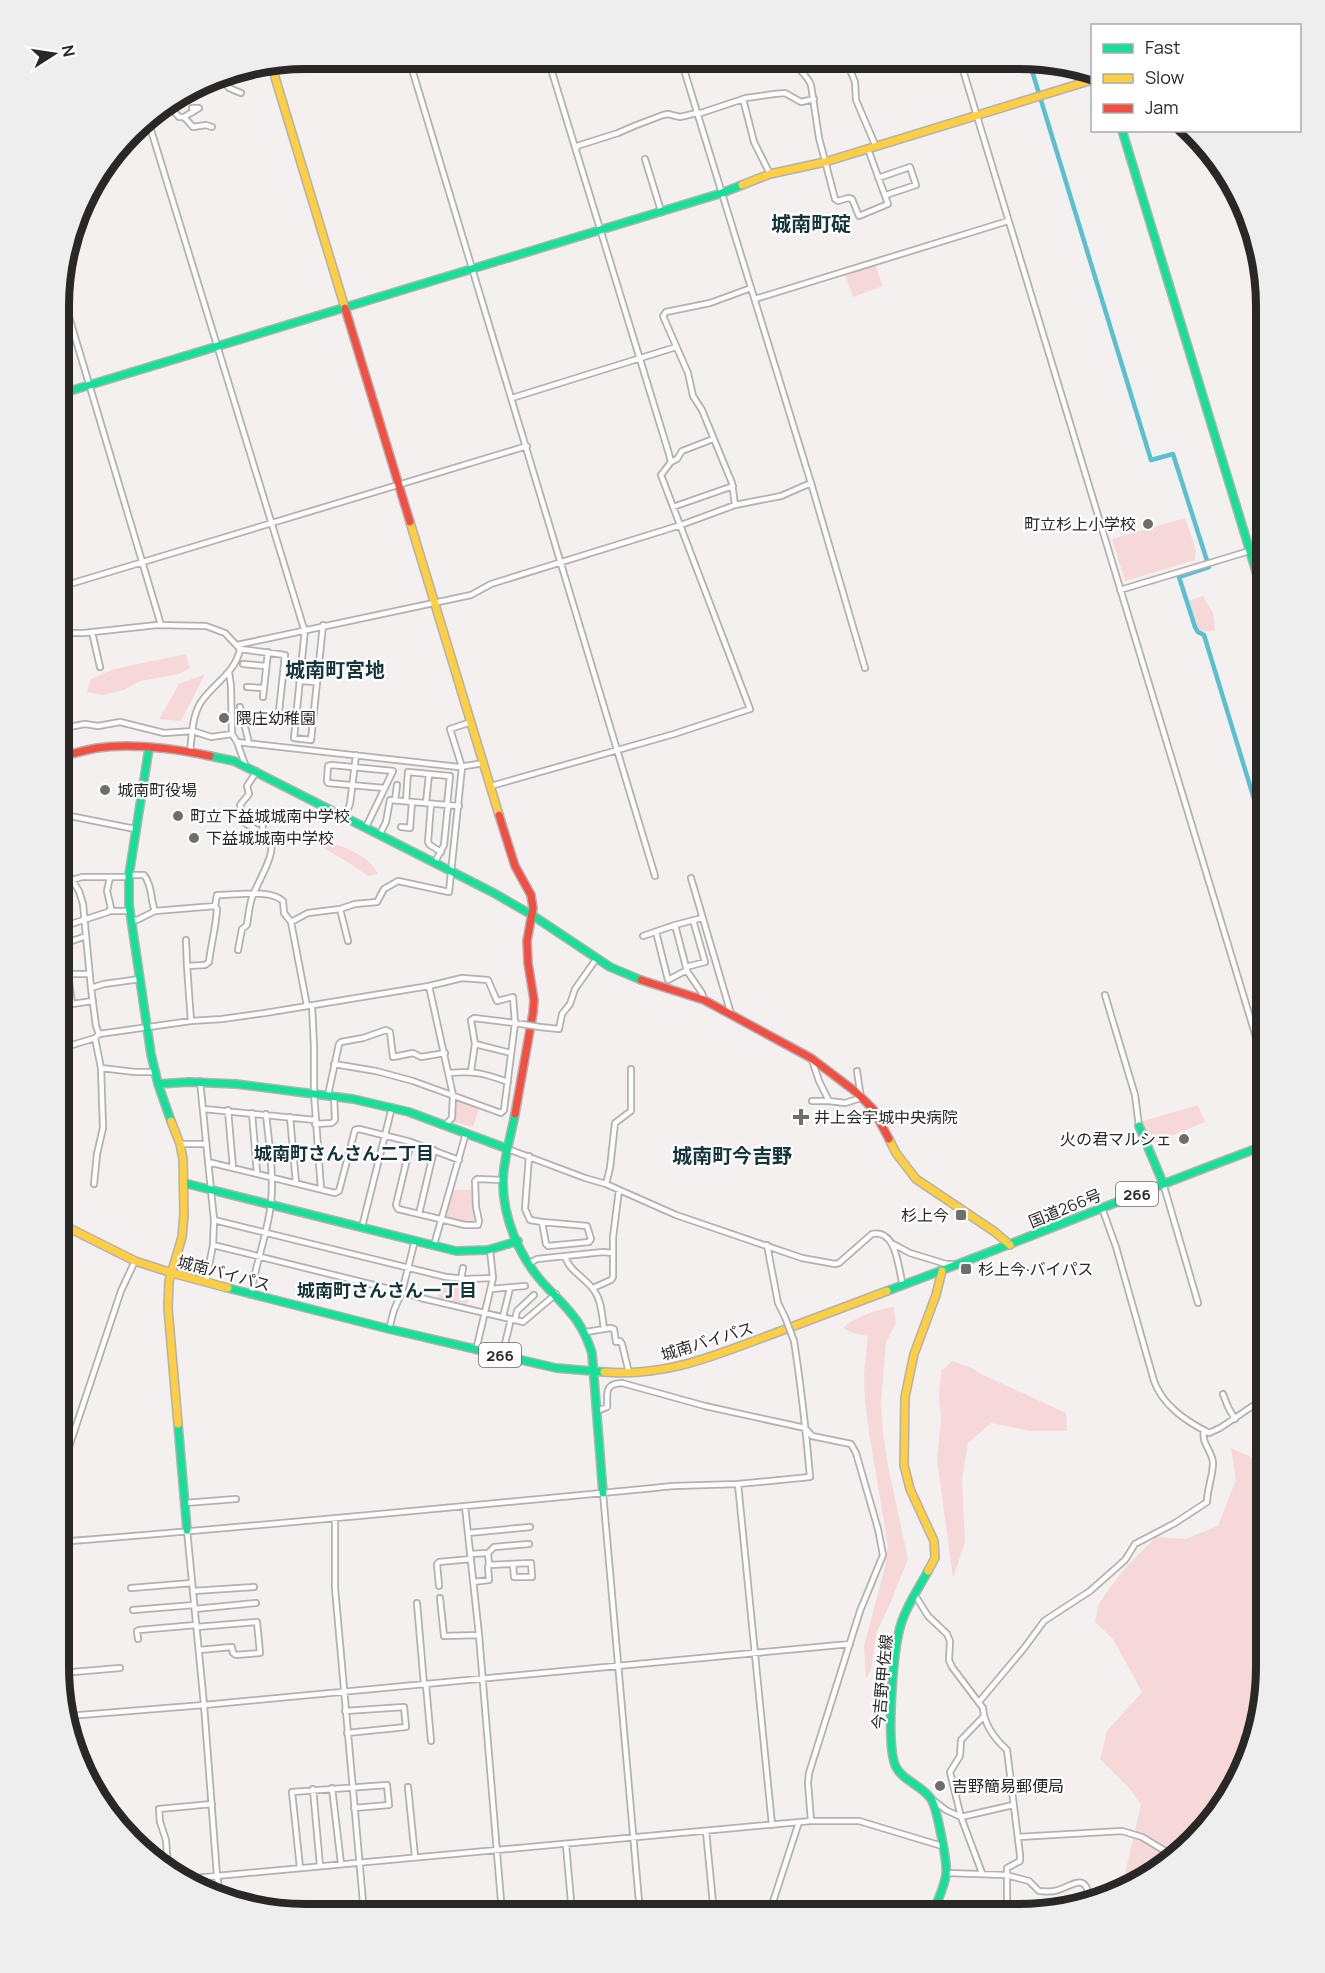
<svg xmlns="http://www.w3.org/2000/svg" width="1325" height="1973" viewBox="0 0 1325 1973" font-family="Manrope,'Noto Sans JP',sans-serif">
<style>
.green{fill:#f6d8d8}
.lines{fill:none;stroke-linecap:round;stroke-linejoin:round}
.canal{stroke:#5abfd1;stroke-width:4.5}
.street-casing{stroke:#b3b0b0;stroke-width:8}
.fast-casing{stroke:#b3b0b0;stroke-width:10}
.slow-casing{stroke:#b3b0b0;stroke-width:10}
.jam-casing{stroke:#b3b0b0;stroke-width:10}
.street{stroke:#fefdfd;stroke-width:4.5}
.fast{stroke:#16e098;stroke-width:7}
.slow{stroke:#ffcf43;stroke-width:7}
.jam{stroke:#f24e42;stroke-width:7}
.street-bridge-casing{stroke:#b3b0b0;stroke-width:8;stroke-linecap:butt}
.street-bridge{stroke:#fefdfd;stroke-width:4.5}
.poi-dot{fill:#716d6d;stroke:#fff;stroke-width:2}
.labels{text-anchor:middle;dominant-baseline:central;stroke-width:4.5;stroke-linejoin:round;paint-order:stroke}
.shield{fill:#fff;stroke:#6a6868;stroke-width:1.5}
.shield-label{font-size:15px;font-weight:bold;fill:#2a2727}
.poi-label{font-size:16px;fill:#2a2727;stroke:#fff;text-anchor:start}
.street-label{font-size:16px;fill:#2a2727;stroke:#fff}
.neighbourhood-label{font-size:18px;font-weight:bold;fill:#14353b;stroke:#fff}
.quarter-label{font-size:20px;font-weight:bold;fill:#14353b;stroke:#fff}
.rim{fill:none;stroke:#2a2727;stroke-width:8}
</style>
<rect width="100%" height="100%" fill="#f5f0f0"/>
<path class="green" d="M875,265l8,21 -30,11 -8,-23z
M1185,518l11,32 -1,10 -70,21 -13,-42z
M1203,596l10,17 2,17 -14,2 -4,-6 -9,-25z
M186,654l4,14 -11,6 -39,7 -16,9 -21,5 -16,-3 4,-13 23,-10z
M205,674l-24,47 -22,-2 20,-35z
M329,842c18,6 41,14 49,32l-10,2 -19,-13 -27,-16z
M457,1099l22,9 -6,19 -19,-5z
M1198,1105l7,17 -56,23 -9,-23z
M450,1190h21l5,30 -2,2 -14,-1 -15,-4z
M443,1278l30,4 -6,22 -29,-5z
M894,1307l2,16 -10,19 -5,61 2,30 5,33 20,93 -19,47 -12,25 -6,38 -5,10 -2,-33 21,-79 3,-21 -19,-113 -4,-33 -1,-27 4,-37 -15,-3 -10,-5c11,-11 36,-19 51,-21z
M952,1361l20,7 9,6 85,39 1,18h-36l-40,-8 -23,20 -6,37 3,62 -12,36 -16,-119 4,-39 -2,-24 2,-25z
M1231,1448l27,12 8,9v29l-9,7 6,11 3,-2v169l-13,64 -28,58 -43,48 -61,38 20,-86 -11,-16 -30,-30 7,-28 35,-39 -29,-53 -18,-17 4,-18 7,-11 20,-26 30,-30 29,2 33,-13 18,-46z"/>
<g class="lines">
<path class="canal" d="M1029,61l122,399 22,-6 36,113 -30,10 16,50 3,5 6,3 62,203"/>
<g class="street-casing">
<path id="street" d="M409,59l246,817
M681,60l130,423 54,185
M793,60c5,10 15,16 18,25l8,53 16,61 3,2 10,-3 4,1 7,17 29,-12 -20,-55
M846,60l9,22 1,18 20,47
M960,60l306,1010
M228,71l-2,13 3,4 12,5
M743,99l11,43 16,32
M171,104l1,5 7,8h5l15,-9h-7
M698,114l48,-16 28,-4 11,-1 16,9 13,-3
M147,117l157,512
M184,117l9,10 13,-2 6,2
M136,129l8,1 6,-4
M576,149l1,-3 41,-13 16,-7 29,-11 5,-1 12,3 17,-4
M645,159l16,52
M878,178l32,-11 6,18 -30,10
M61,290l100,335
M755,299l253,-78
M512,398l164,-51
M671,462l6,-3 5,-8 31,-12
M735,505l-3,-22 -30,-73 -9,-14 -5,-23 -25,-57 3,-4 44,-9 41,-15
M673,507l60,-21
M60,587l467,-141
M1120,590l146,-44
M305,629l-11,109 17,2 12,-115
M92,632l8,35
M60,633h24l73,-8 49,1 19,7 15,16c-4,23 -26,34 -39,53 -9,14 -9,33 -11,50
M237,645l234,-50 20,-11 190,-59 54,-20 46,-9 30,-13
M240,649l45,6 -7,66
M243,664l23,2
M229,672l2,14 1,48
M300,681l17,1
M247,687l17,1
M263,697l5,-45
M240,707l9,36
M71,754l-4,-13 2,-14 16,-3 13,2 22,-4 44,11 29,-2 18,6 21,-3 5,8
M246,767l-9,-25 222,25 25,-4
M491,786l183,-52 76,-25 -89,-234 10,-13 -2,-8 -121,-395
M395,800l2,-15
M406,801l2,-29 42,4 -3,29
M426,803l3,-29
M431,804l-3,38 2,3 11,7
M60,814l75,15
M262,816l1,19
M345,816l5,-12 6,-49
M60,826l9,49 10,16 4,13 8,84 5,38 3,8
M366,827l27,-56 -61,-6 -4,1 -1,15 1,2 56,5
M401,827l9,1 2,-26
M380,834l6,-12 4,-22 69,6
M435,862l9,-17 4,-40
M129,875h15c9,12 6,24 11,36
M691,878l40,136
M72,880l10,-3h28
M340,909l8,32
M110,911h20
M702,918l-27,7 12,46 15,22 2,7
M131,920h6l18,-9 60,-5
M291,922l17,-9 32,-4 15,-5 22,-2 7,-13 14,-8 51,11 13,-125 -12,-38 21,-7
M656,932l12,48 19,-10
M86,936l-17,6 -3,-8 2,-9 40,-13 3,-4 -4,-17 3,-14h19
M643,936l32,-11
M186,940l1,26
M238,950l4,-21 5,-4c1,-8 2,-16 4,-24 3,-13 24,-44 20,-58 -3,-9 -19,-15 -26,-20l-5,-18 9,-11 -2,-8 10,-15
M686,967l19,-5 -12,-42
M89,974h-21l4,30 21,-3
M91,988l13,-4 36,-5
M1105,995l30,100 4,31
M312,1006l2,40v47l7,96
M191,1021l-4,-55 18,-1 4,-3c2,-18 7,-35 8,-53l-2,-3 2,-11h3c18,0 50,-6 63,6l1,12 7,9 16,84
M540,1027l19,2 3,-15 8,-10 5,-15 22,-31
M475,1044l36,9
M59,1049l36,-11 4,-4 92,-13 31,-2 43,-6 164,-27
M812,1060l7,21 10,20
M334,1064l42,7 37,10 88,32 3,-3 11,-87 -41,-5 -3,2 4,24 -4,27
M101,1068l34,4h20
M449,1073c26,-2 34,0 59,9
M200,1081l14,139 -1,25 -7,36
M328,1095l11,-51 2,-2 22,-4 23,-8 4,2 3,25 20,-4 8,4 24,-4
M812,1101h17l16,2 16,-5 -4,-27
M204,1109l111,11
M228,1110l5,58
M252,1113l5,60
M290,1117l6,66
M315,1124l17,-1 3,-3 -1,-24
M446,1124l6,-6 1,-23 -24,-109 33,-8 26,2 9,21 16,-4 2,26 3,1
M411,1142l-15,63 2,4 67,16h13l1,-4 -3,-14 -1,-26 2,-2 26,1
M180,1144h26
M508,1149l77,29 21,6 70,31 126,43 33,6 4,-1 33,-29c25,-5 26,34 31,52
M529,1156l-4,53 5,11 12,2 4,22 2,2 41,-4 2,-3 -4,-13 -45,-4
M208,1162l127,31 4,-2 16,-61 4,-1 52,13 48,18
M1163,1183l35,120
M94,1184l3,-30 6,-26 -2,-60 -6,-30
M606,1184l4,-16 5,-45 16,-12v-42
M1102,1208l14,39 38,134c9,25 32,40 55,52l11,-5 46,-31
M419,1214l15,-64
M214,1220l232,57 21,2 26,-1
M362,1227l30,-120
M893,1244l17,9 36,11h6
M213,1245l185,46 23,7 102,24 33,-28
M434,1245l32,-112
M767,1245l11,58 7,14
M613,1253v-16l6,-47
M565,1256c4,16 22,22 30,36 7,10 7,25 9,37
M528,1264l9,-5 66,-7 10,1v24l-2,3 -18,8
M461,1279l2,-11
M491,1289l34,-3
M251,1295c4,-31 17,-62 20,-92 3,-29 -2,-59 -5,-89
M503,1317l7,-29
M515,1320l2,-9 17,-16
M389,1329l5,-19 8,-18 13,-52
M586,1332l24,-4 4,1 2,13 4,-1 2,3 7,29
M476,1350l17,-72 -3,-28
M502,1356l9,-37
M1223,1394l5,13 7,12
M597,1411l10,-4c1,-13 -4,-23 15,-24l83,23 100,22 7,8 39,8 5,9 22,76 5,26 -23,56 -51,162 -1,10 3,38
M59,1477l62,-186 14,-30
M738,1484l34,341
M603,1493l37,420
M185,1503l51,-4
M465,1506l14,129 23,278
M335,1519v69l29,325
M187,1530l17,175 13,171 4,22
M468,1533l62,-6
M59,1542c205,-16 409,-36 614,-56l65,-2 72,-7c-4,-46 -9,-91 -16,-136
M488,1553l1,12 42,-2 1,14h-18l-1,-13
M470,1554l18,-1 6,-6 35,-3
M473,1582l16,-2 -1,-13
M439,1586l-2,-22 2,-2 32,-3
M131,1588l61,-5
M193,1591l61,-4
M915,1595l13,21 19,18 3,7 -1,19 3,7 31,41c1,17 12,31 24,42l13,105v6l-13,7v46
M440,1598l4,38 35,-1
M417,1603l7,82
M195,1609l61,-6
M133,1610l61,-5
M197,1627l60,-5 3,31 -24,2 -3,-2 -1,-6 -33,3
M138,1639l-1,-8 2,-1 57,-5
M59,1651l2,29
M61,1673l59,-5
M426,1685l5,56
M979,1702l46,-55 19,-26 46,-30 35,-31 10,-16 40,-21 32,-21c0,-13 6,-26 6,-39 -1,-13 -12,-19 -9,-33
M345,1711l59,-4 2,20 -59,6
M68,1716l136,-11 646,-61
M408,1787l7,70
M332,1788l9,76
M313,1789l7,77
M933,1800l13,10 15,7 -11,-45 10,-16 1,-16 23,-24
M706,1831l8,83
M1018,1837l104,-6 20,6 33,20
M566,1845l6,68
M300,1868l-8,-76 95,-7 2,20 -35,3
M168,1871l-2,-31 -6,-18 -1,-13 53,-5
M947,1873l59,2 23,6 10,10c4,0 10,1 15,0 17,-3 33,-22 35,9
M982,1873l-21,-56 52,-12
M184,1879l627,-58h48l83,25
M769,1914l30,-92"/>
</g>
<g class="fast-casing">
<path id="fast" d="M1122,130l144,474
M60,394l662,-201 20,-8
M149,748l-20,127v30l22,149 7,30 13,37
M210,756l24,5 258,131 40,23 78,52 31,13
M158,1084l31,-2 47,2 117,15 56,13 99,37
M515,1114c-4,22 -12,46 -12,68 0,36 16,74 40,101 23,25 38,35 49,70l11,140
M1139,1126l24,57
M184,1183l272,68 32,-1 30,-9
M228,1288l161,41 167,39 48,4
M887,1291c127,-47 252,-99 379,-146
M178,1424l9,106
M928,1571c-9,17 -21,34 -27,53 -8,26 -15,116 -6,141 7,16 27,20 36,34 6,9 17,66 15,76 -2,13 -9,26 -13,39"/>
</g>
<g class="slow-casing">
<path id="slow" d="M271,64l74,244
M742,185l28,-11 55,-12 267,-82
M410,522l89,293
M171,1121l9,23 3,15 1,55 -2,23 -13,44 -1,27 10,116
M889,1139l7,14 20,26 79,53 15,13
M59,1223l76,38 37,12 56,15
M604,1372c62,5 109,-16 166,-37 39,-15 78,-29 117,-44
M928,1571l7,-13 -1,-17 -24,-52 -6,-24 1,-68 9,-43 22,-59 6,-24"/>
</g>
<g class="jam-casing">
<path id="jam" d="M345,308l65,214
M60,757c12,-3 25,-7 37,-9 35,-5 79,1 113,8
M499,815l16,51 16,29 2,13 -6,33 1,22 6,37 -1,13 -18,101
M641,980l63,20 107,58 45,34 17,17 16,30"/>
</g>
<use href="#street" class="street"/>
<use href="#fast" class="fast"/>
<use href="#slow" class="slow"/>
<use href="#jam" class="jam"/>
<g class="street-bridge-casing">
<path id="street-bridge" d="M521,1024l19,3
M785,1317l9,24"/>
</g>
<use href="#street-bridge" class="street-bridge"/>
</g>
<g class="poi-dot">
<circle cx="1148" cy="524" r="6"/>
<circle cx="224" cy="718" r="6"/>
<circle cx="105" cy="790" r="6"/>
<circle cx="178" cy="816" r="6"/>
<circle cx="194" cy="838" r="6"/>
<path d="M798 1108h6v6h6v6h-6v6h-6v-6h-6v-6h6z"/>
<circle cx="1184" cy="1139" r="6"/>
<rect x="955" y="1209" width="12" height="12" rx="3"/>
<rect x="960" y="1263" width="12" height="12" rx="3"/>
<circle cx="940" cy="1786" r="6"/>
</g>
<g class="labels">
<g class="shield">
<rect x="1116" y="1182" width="42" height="24" rx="4.5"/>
<rect x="479" y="1343" width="42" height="24" rx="4.5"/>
</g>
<g class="shield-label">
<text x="1137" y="1194">266</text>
<text x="500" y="1355">266</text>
</g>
<g class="poi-label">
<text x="1136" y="524" text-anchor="end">町立杉上小学校</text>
<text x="236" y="718">隈庄幼稚園</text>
<text x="117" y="790">城南町役場</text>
<text x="190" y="816">町立下益城城南中学校</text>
<text x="206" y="838">下益城城南中学校</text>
<text x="814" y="1117">井上会宇城中央病院</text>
<text x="1172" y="1139" text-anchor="end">火の君マルシェ</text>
<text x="949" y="1215" text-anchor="end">杉上今</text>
<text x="978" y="1269">杉上今·バイパス</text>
<text x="952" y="1786">吉野簡易郵便局</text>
</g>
<g class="street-label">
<text transform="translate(1065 1208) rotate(-22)">国道266号</text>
<text transform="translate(224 1273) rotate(15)">城南バイパス</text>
<text transform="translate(707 1341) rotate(-17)">城南バイパス</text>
<text transform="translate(882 1682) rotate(-85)">今吉野甲佐線</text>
</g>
<g class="neighbourhood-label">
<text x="344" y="1153">城南町さんさん二丁目</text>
<text x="387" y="1290">城南町さんさん一丁目</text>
</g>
<g class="quarter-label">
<text x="811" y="223">城南町碇</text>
<text x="335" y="669">城南町宮地</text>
<text x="732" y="1155">城南町今吉野</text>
</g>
</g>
<path d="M0 0H1325V1973H0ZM306 69H1019A237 237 0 0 1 1256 306V1667A237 237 0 0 1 1019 1904H306A237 237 0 0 1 69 1667V306A237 237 0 0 1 306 69Z" fill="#eee" fill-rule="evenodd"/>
<path class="rim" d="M306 69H1019A237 237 0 0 1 1256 306V1667A237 237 0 0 1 1019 1904H306A237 237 0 0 1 69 1667V306A237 237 0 0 1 306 69Z"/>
<rect x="1091" y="24" width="210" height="108" fill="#ffffff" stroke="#aaa9a9" stroke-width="1.5"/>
<rect x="1103" y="44" width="30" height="9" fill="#16e098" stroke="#aaa9a9" stroke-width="1.5"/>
<text x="1145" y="54" font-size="18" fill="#2a2727">Fast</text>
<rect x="1103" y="74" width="30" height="9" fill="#ffcf43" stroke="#aaa9a9" stroke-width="1.5"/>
<text x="1145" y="84" font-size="18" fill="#2a2727">Slow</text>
<rect x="1103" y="104" width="30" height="9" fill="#f24e42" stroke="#aaa9a9" stroke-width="1.5"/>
<text x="1145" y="114" font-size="18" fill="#2a2727">Jam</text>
<g transform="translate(54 54) rotate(78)" stroke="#ffffff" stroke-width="4.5" paint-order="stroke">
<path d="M0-4.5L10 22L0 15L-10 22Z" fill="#2a2727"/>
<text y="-9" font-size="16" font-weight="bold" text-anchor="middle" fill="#2a2727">N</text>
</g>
</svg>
